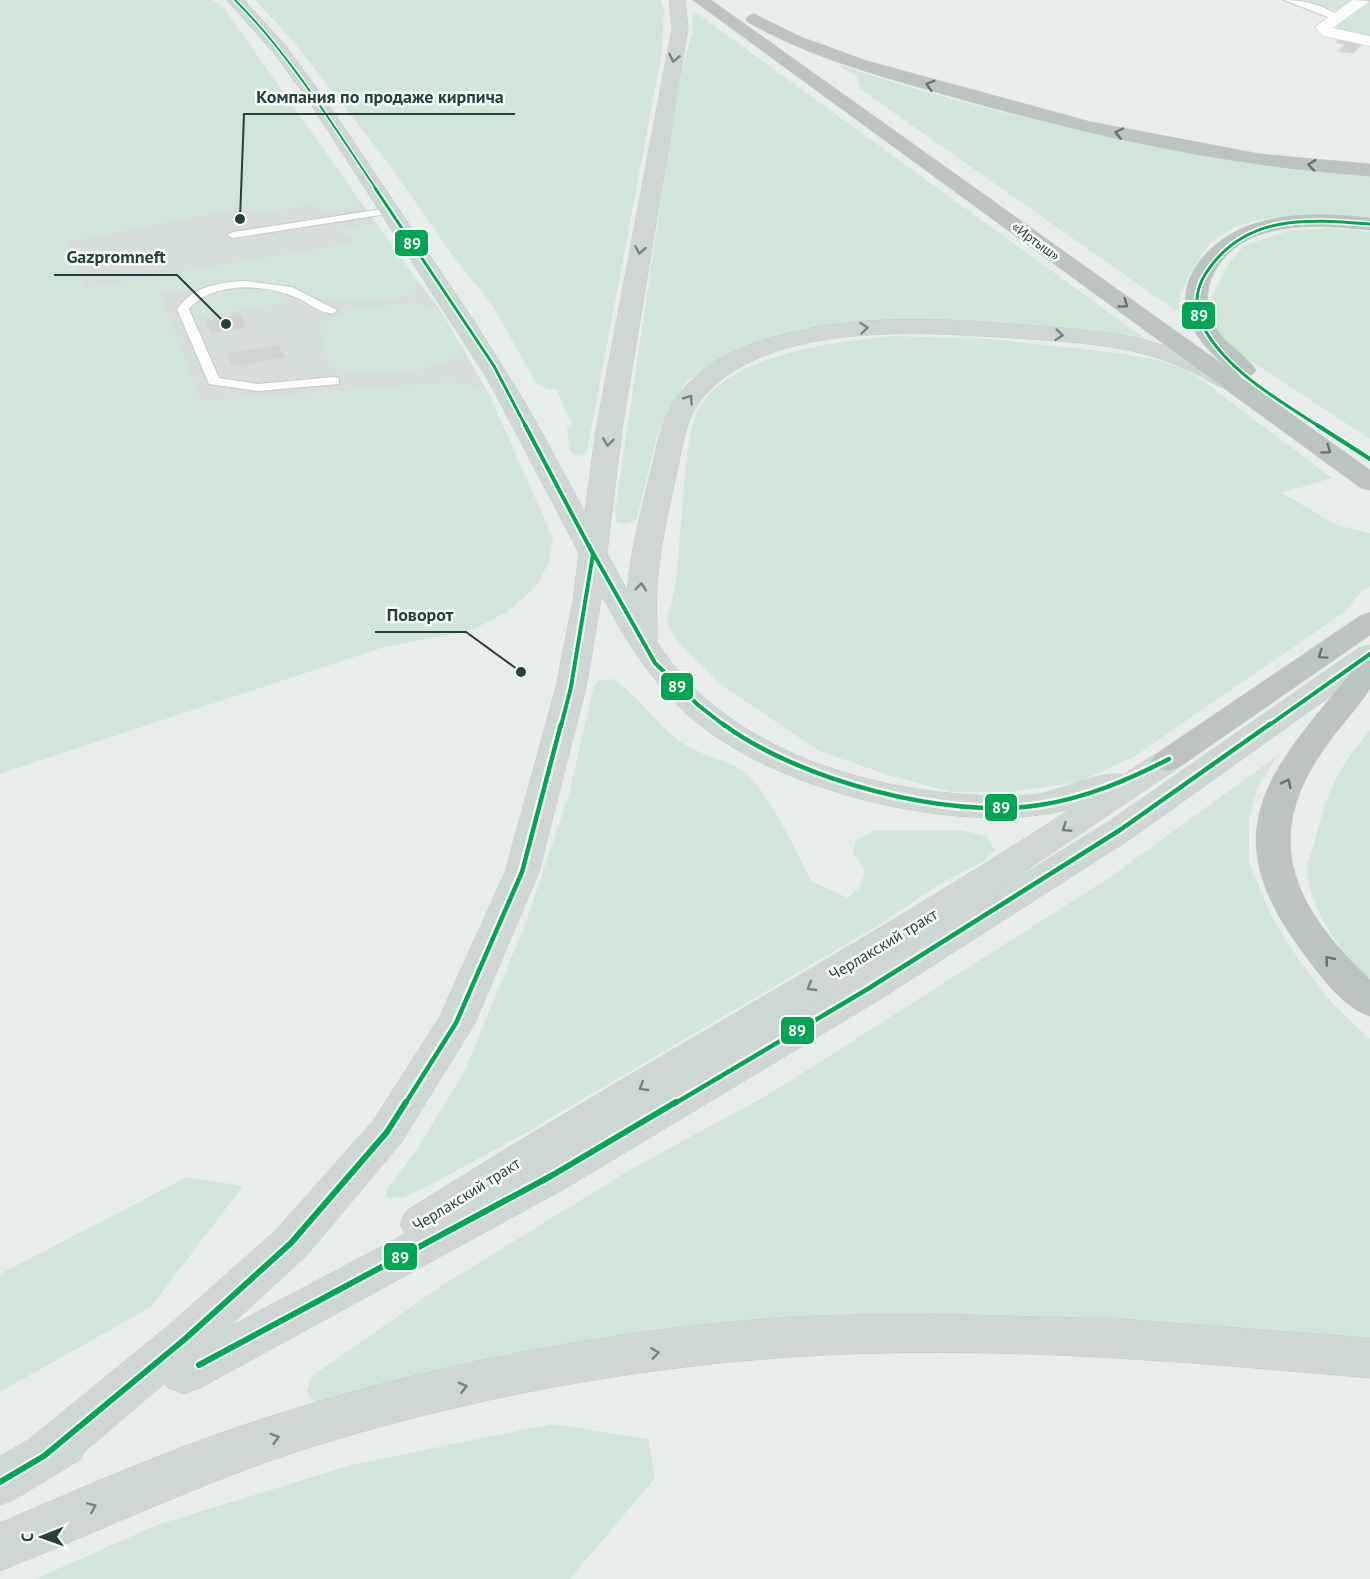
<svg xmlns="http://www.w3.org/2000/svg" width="1370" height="1579" viewBox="0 0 1370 1579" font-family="'PT Sans',sans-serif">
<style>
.built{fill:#d6dedb}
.green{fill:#d1e6d8}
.building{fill:#cfd4d2;stroke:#d1d6d4;stroke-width:1.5}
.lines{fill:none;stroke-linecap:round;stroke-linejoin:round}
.lane-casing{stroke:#c5cac8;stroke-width:2}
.street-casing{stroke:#c5cac8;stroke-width:1}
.primary-casing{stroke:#c3ccc9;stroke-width:1}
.highway-casing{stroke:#c3ccc9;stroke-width:1}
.lane{fill:#fcfcfc;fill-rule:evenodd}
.street{fill:#fcfcfc;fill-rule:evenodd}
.primary{fill:#cfd7d5;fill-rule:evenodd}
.highway{fill:#bcc4c2;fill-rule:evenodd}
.bus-1-far4-casing{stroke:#f7fbf9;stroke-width:4.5}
.bus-1-far3-casing{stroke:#f7fbf9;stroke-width:6}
.bus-1-far2-casing{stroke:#f7fbf9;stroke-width:8}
.bus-1-far1-casing{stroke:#f7fbf9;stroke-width:9}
.bus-1-casing{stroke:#f7fbf9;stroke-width:10}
.bus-1-far4{stroke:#00a651;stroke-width:2}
.bus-1-far3{stroke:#00a651;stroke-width:3}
.bus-1-far2{stroke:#00a651;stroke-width:4}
.bus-1-far1{stroke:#00a651;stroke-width:4.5}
.bus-1{stroke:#00a651;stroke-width:6}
.oneway{stroke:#718580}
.oneway2{stroke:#617670}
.labels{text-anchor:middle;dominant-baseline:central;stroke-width:5;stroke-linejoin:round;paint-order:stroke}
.far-street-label{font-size:14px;fill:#24423a;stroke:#f7fbf9}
.street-label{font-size:16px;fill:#24423a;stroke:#f7fbf9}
.leader{fill:none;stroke:#24423a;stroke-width:2}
.callout-dot{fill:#24423a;stroke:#f7fbf9;stroke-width:2}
.callout-label{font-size:18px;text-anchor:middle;font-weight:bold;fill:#24423a;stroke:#f7fbf9;stroke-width:5;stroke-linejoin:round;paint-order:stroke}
.line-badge{stroke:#f7fbf9;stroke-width:2}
.badge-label{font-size:16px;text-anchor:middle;font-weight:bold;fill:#fff}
</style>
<rect width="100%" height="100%" fill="#e8edeb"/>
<path class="built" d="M361,202l17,24 -16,-1 -21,6 16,12 -271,46 -19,-48 178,-35 10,8 58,-11 13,9 25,-4z
M262,281l36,7 24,10 27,3 45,-4 16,-5 8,-11 22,29 49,84 -12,-7 -25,-4 -252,19 -41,-109 63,-10z"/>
<path class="green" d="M0,0h212l12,8 137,194 -10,6 -25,4 -13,-9 -58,11 -10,-8 -178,35 19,48 270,-46 -16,-13 22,-5 16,1 40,55 -8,11c-27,8 -60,14 -87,6 -21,-6 -40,-16 -62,-17 -34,-1 -68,7 -101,12l40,109 252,-19 25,4 12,7 64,144 -4,24 -13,25 -29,25 -35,18 -91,18 -381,126z
M255,0h406l3,10 -2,42 -75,399 -6,5 -8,-1 -4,-5 -2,-22 5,-2 -15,-36 -10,-1 -11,-6 -42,-75 -44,-56 -61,-88 -96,-123z
M1305,0h65v38l-40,-8 8,-19z
M692,12l6,2 453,329 -242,-23 -170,32 -33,16 -20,14 -15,24 -14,30 -20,83 -9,5 -11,-1 -2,-13 52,-351 16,-94 10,-35z
M835,63c97,34 199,58 300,79 77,16 156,31 235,34v44c-47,-3 -107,-12 -149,15 -12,7 -19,20 -27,32 -8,13 -15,26 -15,42l-3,2 -316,-222 -3,-12z
M1329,228l41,4v207l-142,-93 -17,-25 1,-25 16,-32 17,-19 43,-14z
M241,289l35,2 11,7 -7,5 -90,15 -1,-6c10,-17 34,-20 52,-23z
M417,303l23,7 24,40c-14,21 -105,30 -127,17 -14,-9 -16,-27 -16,-42 25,-20 65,-19 96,-22z
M892,336l100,3 127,14 39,7 26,9 18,11 130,98 -50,15 55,32 33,8v53l-10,7 -14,18 -211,145 -56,26 -68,10h-61l-65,-18 -66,-23 -95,-64 -46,-45 -12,-20c13,-36 12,-74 16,-112 2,-25 5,-79 16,-100 28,-55 139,-69 194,-74z
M612,679c28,17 45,47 72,65 18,12 42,15 59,27 22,15 56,84 68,110l37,17 13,-12 4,-16 -12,-17 3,-13 19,-10h86l25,6 9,14 -11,11 -47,25 -63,42 -352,207 -99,54 -20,9 -17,-1 1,-9 27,-34 50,-82 62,-150 43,-128 25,-109 8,-5z
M1370,730v250c-27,-26 -58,-66 -63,-105 -2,-9 4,-22 7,-31 13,-52 21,-72 56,-114z
M1306,735l-28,20 -20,32 -9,30v45l21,51 23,38 38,51 39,37v299l-131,-10 -173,-3 -742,80 -13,-6 -4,-8 5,-15 129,-90 192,-118 138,-75 339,-216z
M187,1177l56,9 -92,121 -151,85v-118z
M552,1424l96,15 7,39 -85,101h-535l122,-54 194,-60z"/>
<path class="building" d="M1340,39l23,4 -10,10 -14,-2 7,-7 -10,-2z
M240,315l6,12 -35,6 -5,-12z
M278,345l6,12 -51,9 -6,-12z"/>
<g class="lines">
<g class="lane-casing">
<path id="lane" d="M1284,0c19,0 41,5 56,17l-7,2z
M389,208l6,3 -2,2 -160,25 -6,-3 6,-3z
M246,281l46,6 45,23c-3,3 -3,4 -8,3 -11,-1 -23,-12 -34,-16 -31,-13 -83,-16 -106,12l30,69 39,6 76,-7 5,1v6l-81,7 -49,-7 -32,-75c17,-23 42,-27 69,-28z"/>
</g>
<g class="street-casing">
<path id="street" d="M1352,0l18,1 -37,27 37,8v10l-47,-10 -8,-9z"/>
</g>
<g class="primary-casing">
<path id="primary" d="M227,0h17l41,45 40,54 151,225 53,85 56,103 11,-82 76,-402 -3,-28h16l3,28 -66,402 -15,123 20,37c4,-40 14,-78 23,-116 6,-22 9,-45 20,-65 7,-15 19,-27 32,-38 35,-30 108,-45 154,-49 51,-5 102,-2 154,2 69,5 140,9 203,40 9,4 20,8 26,17l-3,5 -9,2 -9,-2c-22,-13 -45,-24 -70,-31 -44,-12 -90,-14 -135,-17 -92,-6 -241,-17 -308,57 -19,20 -22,50 -28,76 -12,55 -25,109 -19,166l-2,3c72,119 244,162 375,155 28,-2 69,-26 92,-20 18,-11 33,-27 55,-21l5,7 -5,7 -194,131 -221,134 90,-53 255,-158 251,-174 11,-3v23l-238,170 -253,162 -313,188 -366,200 -16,6 -16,-6 -3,-5 -81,69 -3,7 -64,39 -17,7v-49l28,-16 141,-115 107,-95 97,-109 66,-103 66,-146 51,-185 17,-87 6,-47 -91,-173 -178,-277 -37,-51zM602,596c24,44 47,83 84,117 84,78 275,125 385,96 -217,141 -446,263 -665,402l-6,12 5,11 -176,93 77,-71 95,-113 74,-120 64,-151 47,-185z
M933,1314l187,5 250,19v40c-191,-17 -386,-34 -578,-21 -163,11 -328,42 -484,91 -106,34 -205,82 -308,123v-48c81,-35 163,-71 247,-99 175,-58 361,-95 545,-107 47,-3 94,-2 141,-3z"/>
</g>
<g class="highway-casing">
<path id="highway" d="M693,0h18l518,369c-15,-13 -30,-27 -38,-45 -21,-47 24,-89 66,-101 37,-11 75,-9 113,-5v12c-50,-5 -123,-12 -154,39 -10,16 -11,36 -3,53 8,21 31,30 43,48l-4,5 -14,1 132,94v20l-9,-2z
M754,14l47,23 66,24 224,61 169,32 110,10v12c-146,-10 -287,-42 -427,-82 -66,-19 -134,-37 -195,-72l-2,-3 2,-3z
M1370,613v22l-192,133 -11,3 -11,-3 -5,-7 5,-7 204,-138z
M1370,660c0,8 0,19 0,27 -2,9 -34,44 -41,55 -71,95 -37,163 41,238v36c-28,-9 -51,-42 -68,-65 -95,-127 -25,-186 57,-288z"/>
</g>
<use href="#lane" class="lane"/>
<use href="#street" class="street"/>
<use href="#primary" class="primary"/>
<use href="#highway" class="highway"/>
<g class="bus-1-far4-casing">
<path id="bus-1-far4" d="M235,0c55,55 97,124 141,189"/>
</g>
<g class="bus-1-far3-casing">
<path id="bus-1-far3" d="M375,188l119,178 32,61
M1320,427c-40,-26 -91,-55 -115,-97 -11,-18 -11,-39 1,-57 38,-59 101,-54 164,-49"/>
</g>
<g class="bus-1-far2-casing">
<path id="bus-1-far2" d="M525,425l68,129 -22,133 -10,39
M1317,425l53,34
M584,537l71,126 43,42 27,21
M1268,726l102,-72"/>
</g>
<g class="bus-1-far1-casing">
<path id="bus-1-far1" d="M723,724c75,56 225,96 317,81 46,-7 88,-25 129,-46
M405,1104l51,-81 66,-151 39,-148
M674,1104l192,-114 254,-160 150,-106"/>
</g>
<g class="bus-1-casing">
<path id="bus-1" d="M199,1365l352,-189 125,-74
M0,1482l44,-26 141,-117 106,-96 96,-111 19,-30"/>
</g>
<use href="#bus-1-far4" class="bus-1-far4"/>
<use href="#bus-1-far3" class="bus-1-far3"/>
<use href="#bus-1-far2" class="bus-1-far2"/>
<use href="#bus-1-far1" class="bus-1-far1"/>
<use href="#bus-1" class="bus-1"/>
</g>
<defs><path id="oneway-chevron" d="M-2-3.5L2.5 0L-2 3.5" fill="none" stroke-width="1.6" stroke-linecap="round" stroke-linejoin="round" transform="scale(1.5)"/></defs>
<g class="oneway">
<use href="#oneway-chevron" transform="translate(674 58) rotate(102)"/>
<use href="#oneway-chevron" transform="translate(640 250) rotate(100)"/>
<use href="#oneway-chevron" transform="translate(864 328) rotate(-5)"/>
<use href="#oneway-chevron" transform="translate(1059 335) rotate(6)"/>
<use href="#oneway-chevron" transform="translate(689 399) rotate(-55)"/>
<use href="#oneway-chevron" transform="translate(608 442) rotate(97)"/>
<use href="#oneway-chevron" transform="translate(641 587) rotate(-85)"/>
<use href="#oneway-chevron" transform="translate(1066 828) rotate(147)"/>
<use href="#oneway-chevron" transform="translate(811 987) rotate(149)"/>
<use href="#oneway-chevron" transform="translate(643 1087) rotate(149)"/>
<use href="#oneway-chevron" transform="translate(655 1353) rotate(-8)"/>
<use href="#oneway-chevron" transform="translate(463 1387) rotate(-14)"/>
<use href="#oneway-chevron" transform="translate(275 1438) rotate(-16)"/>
<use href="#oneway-chevron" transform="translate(92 1507) rotate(-23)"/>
</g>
<g class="oneway2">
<use href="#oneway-chevron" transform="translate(930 85) rotate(-164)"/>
<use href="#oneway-chevron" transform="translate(1119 133) rotate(-168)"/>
<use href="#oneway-chevron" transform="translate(1312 165) rotate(-174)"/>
<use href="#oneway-chevron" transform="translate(1124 304) rotate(36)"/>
<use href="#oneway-chevron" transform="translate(1327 450) rotate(36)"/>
<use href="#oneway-chevron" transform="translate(1322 655) rotate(146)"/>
<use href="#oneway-chevron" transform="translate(1287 783) rotate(-64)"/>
<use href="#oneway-chevron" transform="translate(1329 960) rotate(-129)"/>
</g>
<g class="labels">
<g class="far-street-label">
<text transform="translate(1036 241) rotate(36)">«Иртыш»</text>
</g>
<g class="street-label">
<text transform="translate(883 944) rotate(-31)">Черлакский тракт</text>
<text transform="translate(466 1194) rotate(-32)">Черлакский тракт</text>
</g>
</g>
<path class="leader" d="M240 219L244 114H515M226 324L177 275H54M521 672L466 632H375"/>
<g class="callout-dot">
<circle cx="240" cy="219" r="6"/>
<circle cx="226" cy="324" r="6"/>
<circle cx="521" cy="672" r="6"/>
</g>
<g class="callout-label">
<text x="380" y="103">Компания по продаже кирпича</text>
<text x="116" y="263">Gazpromneft</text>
<text x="420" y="621">Поворот</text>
</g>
<g class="line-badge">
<rect x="394" y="229" width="35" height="28" rx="6" fill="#00a651"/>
<rect x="1181" y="301" width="35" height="29" rx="6" fill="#00a651"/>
<rect x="660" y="672" width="34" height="29" rx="6" fill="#00a651"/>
<rect x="984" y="793" width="34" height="29" rx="6" fill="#00a651"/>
<rect x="780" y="1016" width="35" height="29" rx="6" fill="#00a651"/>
<rect x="383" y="1242" width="35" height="29" rx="6" fill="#00a651"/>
</g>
<g class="badge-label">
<text x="412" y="249">89</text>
<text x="1199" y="321">89</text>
<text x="677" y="692">89</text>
<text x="1001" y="813">89</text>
<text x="797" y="1036">89</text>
<text x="400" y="1263">89</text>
</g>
<g transform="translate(42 1537) rotate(269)" stroke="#f7fbf9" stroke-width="4.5" paint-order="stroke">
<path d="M0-4.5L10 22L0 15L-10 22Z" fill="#24423a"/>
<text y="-9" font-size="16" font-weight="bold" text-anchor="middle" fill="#24423a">С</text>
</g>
</svg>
